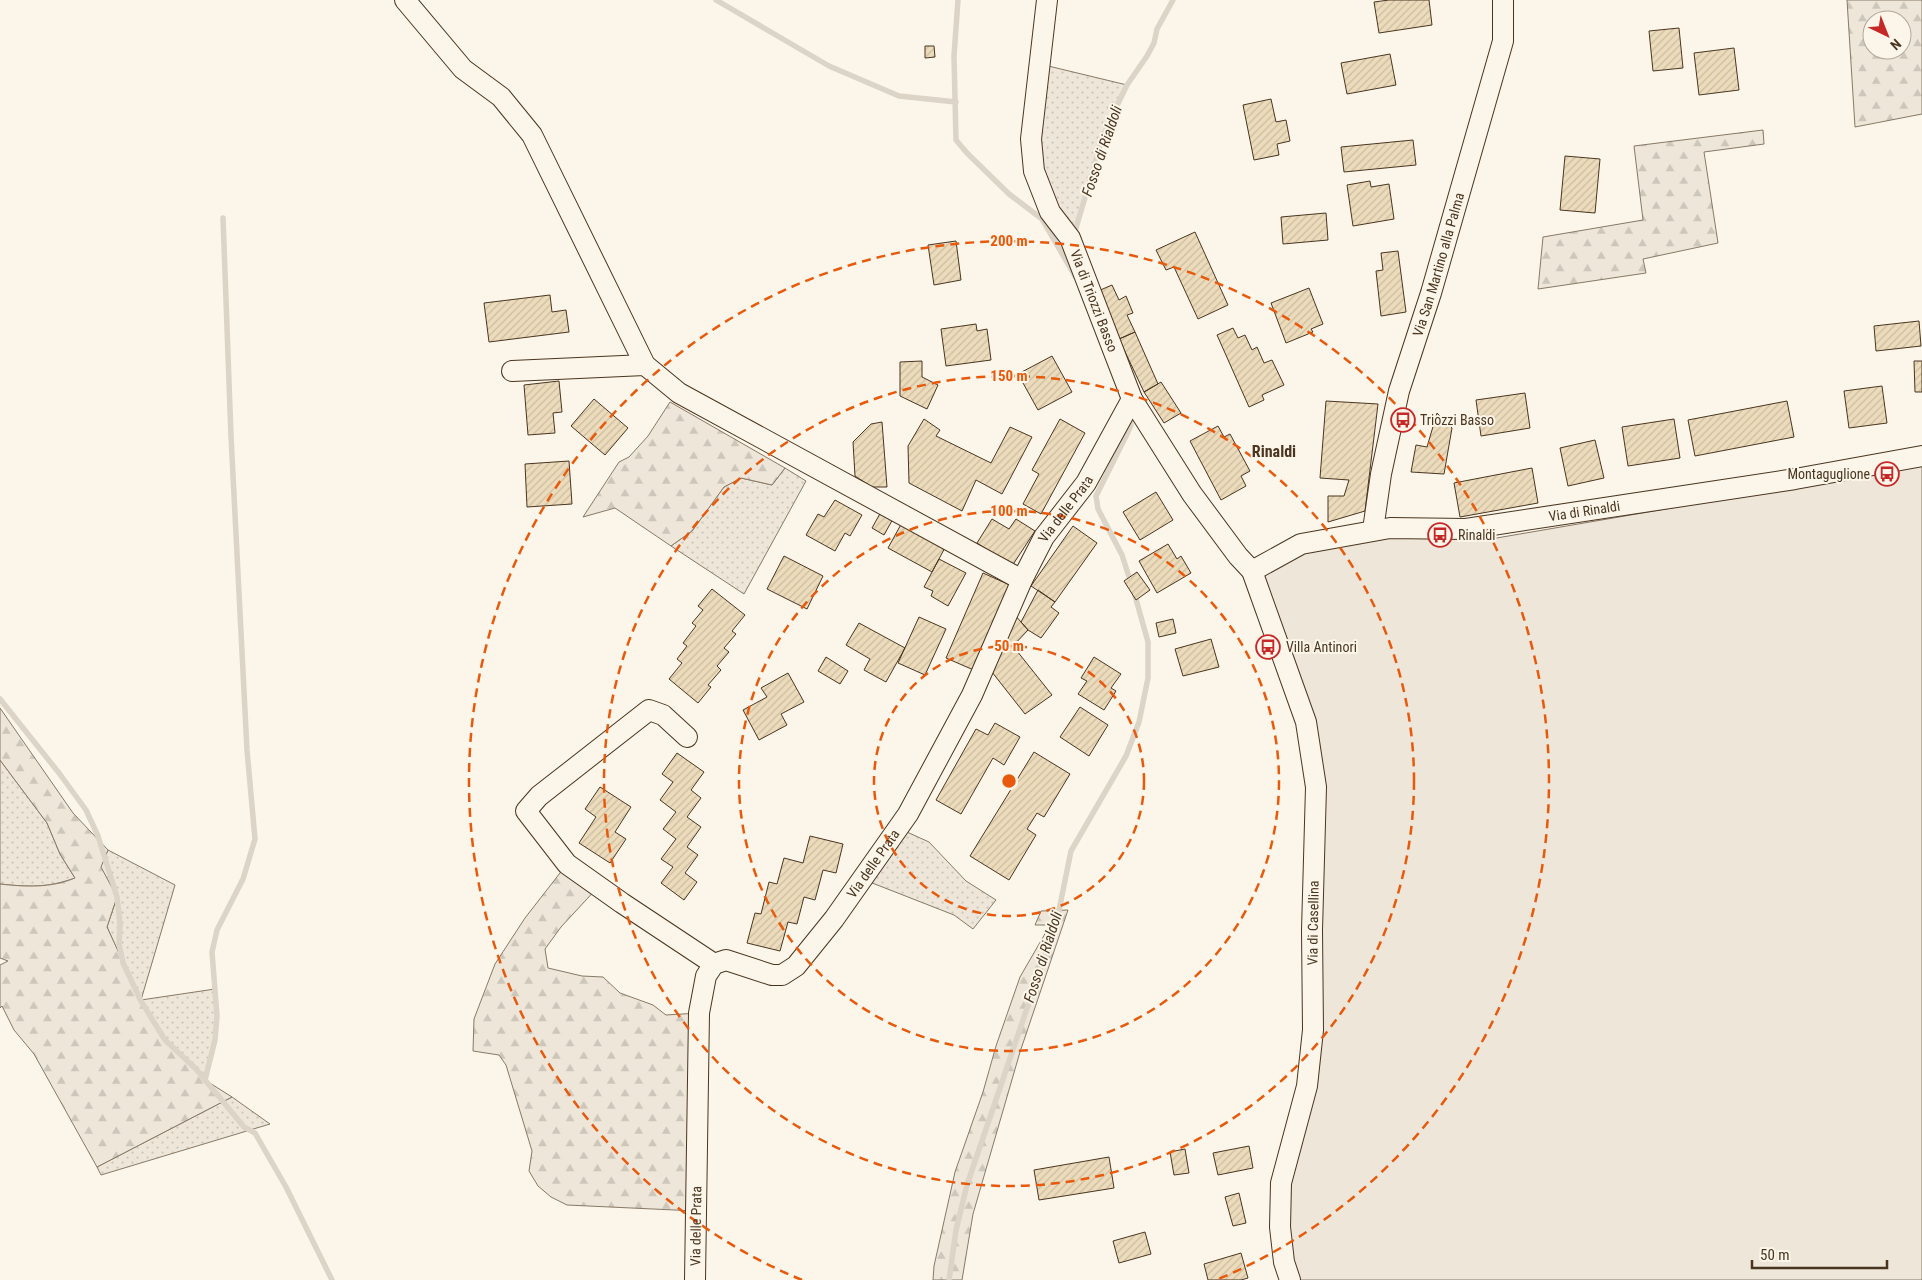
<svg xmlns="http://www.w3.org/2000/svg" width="1922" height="1280" viewBox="0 0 1922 1280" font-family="'Roboto Condensed',sans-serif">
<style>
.grass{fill:url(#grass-dots);stroke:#887966}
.forest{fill:url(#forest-firs);stroke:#887966;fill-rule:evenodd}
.green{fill:#ede6d9;stroke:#887966}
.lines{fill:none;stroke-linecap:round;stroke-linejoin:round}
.stream{stroke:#dcd4c6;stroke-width:5.5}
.building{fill:url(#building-hatch);stroke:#4a3520}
.minor-casing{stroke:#4a3520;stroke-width:22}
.minor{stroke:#fbf6e9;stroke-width:20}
.ring{fill:none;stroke:#e8590c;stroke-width:2.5;stroke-dasharray:9 6}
.labels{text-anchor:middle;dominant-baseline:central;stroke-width:4;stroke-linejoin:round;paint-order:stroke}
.street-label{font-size:14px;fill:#4a3520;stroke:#fbf6e9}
.poi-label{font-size:14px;fill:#4a3520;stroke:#fbf6e9;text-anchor:start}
.water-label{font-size:15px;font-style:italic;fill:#4a3520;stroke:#fbf6e9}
.quarter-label{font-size:16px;font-weight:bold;fill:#4a3520;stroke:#fbf6e9}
.centre{fill:#e8590c;stroke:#fbf6e9;stroke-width:2.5}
.ring-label{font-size:15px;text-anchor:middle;font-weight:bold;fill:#e8590c;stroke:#fbf6e9;stroke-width:4;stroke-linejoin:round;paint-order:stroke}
</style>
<defs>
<pattern id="grass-dots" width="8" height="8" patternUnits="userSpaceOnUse" patternTransform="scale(1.25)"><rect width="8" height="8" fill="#ede6d9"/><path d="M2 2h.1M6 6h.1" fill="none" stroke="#cdc6ba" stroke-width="1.8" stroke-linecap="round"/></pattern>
<pattern id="forest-firs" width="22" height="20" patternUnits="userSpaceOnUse" patternTransform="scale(1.25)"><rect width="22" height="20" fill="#ede6d9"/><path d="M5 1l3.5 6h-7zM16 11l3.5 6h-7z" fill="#cdc6ba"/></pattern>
<pattern id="building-hatch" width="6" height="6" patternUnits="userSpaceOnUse" patternTransform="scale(1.25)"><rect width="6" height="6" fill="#ecdcbc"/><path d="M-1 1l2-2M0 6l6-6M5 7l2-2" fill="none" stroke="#ccbda1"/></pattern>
</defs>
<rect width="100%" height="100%" fill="#fbf6e9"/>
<path class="grass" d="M1040,64l87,21 -26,58 -25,85 -6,10 -36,-67z
M785,468l21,13 -62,113 -73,-48 21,-15 32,-44 17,-9 31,7z
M0,760l47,63 13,31 15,24c-28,10 -46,9 -75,6z
M898,828l31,14 37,39 30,19 -23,29 -19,-14 -92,-36z
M108,850l67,35 -34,115 74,-11 2,27 -2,24 -10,40c-12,-15 -30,-27 -41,-42 -24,-34 -40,-73 -57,-111l10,-30 -17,-30z
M232,1097l38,27 -169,51 -4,-8z"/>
<path class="forest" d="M1847,0h75v114l-67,13zM1872,20h30v30h-30z
M1763,130l1,14 -60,8 14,91 -75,16 3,14 -108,16 5,-52 100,-17 -9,-74z
M670,402l115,66 -13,17 -31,-7 -17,9 -32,44 -21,15 -56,-38 -32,9 36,-55 10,-5 19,-21z
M0,708l73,105 35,37 -7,17 16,30 -10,30 34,74 24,39 31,29 9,11 27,17 -135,70 -63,-113 -20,-24 -12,-24 -2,2v-43l8,-4 -8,-3v-74c26,3 51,4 75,-6l-15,-24 -13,-31 -47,-63z
M567,864l32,22 -38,41 -16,22 3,19 34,8 21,1 17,16 33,12 13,10 33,-2 -3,198 -129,-6 -16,-8 -13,-11 -9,-15 3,-20 -26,-86 -7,-10 -26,-4 1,-32 21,-55 30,-46z
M1068,910l-48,142 -47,162 -11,66h-29l1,-14 21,-94 28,-80 13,-46 24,-69 30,-52h-15l6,-14z"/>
<path class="green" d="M1922,465v815h-632l-10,-53 27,-141 9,-299 -64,-216 121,-41 112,10z"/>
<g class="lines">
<path class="stream" d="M716,0l113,66 70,30 57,6
M958,0l-4,56 2,84 11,13 42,41 33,25 33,57
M1069,232l7,-4 25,-85 9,-23 17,-35 20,-29 7,-13 3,-14 16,-29
M1130,416l1,9 -5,11 -30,60 2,13 24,46 9,28
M0,699l59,74 27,37 12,26 19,61 3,26 -1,21 4,19 18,38 24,39 31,29 48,58 11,6 31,54 46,93
M205,1080l10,-40 2,-24 -5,-64 5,-22 26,-51 12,-40 -8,-89 -16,-314 -8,-218
M949,1280l7,-50 11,-45 90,-265 14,-69 55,-95 13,-34 9,-44v-36l-14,-50"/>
</g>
<path class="building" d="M1389,0h40l3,25 -53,8 -5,-31z
M1679,28l4,40 -30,3 -4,-40z
M925,46h9l1,11 -10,1z
M1734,48l5,42 -40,5 -5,-42z
M1390,54l6,31 -49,9 -6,-31z
M1271,99l5,23 10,-2 4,21 -13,3 2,11 -25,5 -11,-55z
M1413,140l3,25 -72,7 -3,-25z
M1565,156l35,3 -5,54 -35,-3z
M1370,181l1,6 18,-3 5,35 -41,7 -6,-41z
M1326,213l2,27 -45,4 -2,-27z
M1195,232l33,73 -30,14 -24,-52 -8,3 -10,-20z
M956,241l5,39 -27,5 -6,-40z
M1398,251l8,61 -25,4 -5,-45 7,-1 -2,-17z
M1112,285l7,15 7,-4 7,17 -6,2 8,17 -16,7 -21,-48z
M1309,288l14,36 -12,5 2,3 -27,11 -15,-40z
M550,295l2,17 14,-2 3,22 -80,10 -5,-39z
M1919,321l2,25 -45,5 -2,-25z
M976,324l1,7 10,-2 4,31 -45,6 -5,-37z
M1233,328l5,10 7,-3 7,15 5,-3 7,16 8,-3 12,25 -22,10 2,5 -15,7 -32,-72z
M1135,332l23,52 -14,8 -25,-53z
M1052,356l20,36 -34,18 -20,-36z
M922,361v16l16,8 -11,24 -27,-13v-34z
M1914,361h8v31h-7z
M559,381l3,31 -9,1 2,20 -27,2 -4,-50z
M1161,382l20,31 -17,10 -20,-31z
M1882,386l5,37 -38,5 -5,-37z
M1525,393l5,35 -49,8 -5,-36z
M594,399l34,29 -23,27 -34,-29z
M1326,401l52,3 -13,107 -37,11v-26h16l5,-16 -29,-2z
M1787,401l7,36 -99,19 -7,-36z
M1437,413l15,15 -8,46 -33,-2 5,-27 11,2z
M924,419l16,11 -4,6 55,27 19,-36 22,10 -30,57 -26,-14 -14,31 -53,-28 -1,-37z
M1060,419l25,14 -44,81 -18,-10 16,-30 -7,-4z
M1674,419l6,39 -52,8 -6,-39z
M882,422l5,65h-15l-17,-11 -2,-34 18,-18z
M1218,426l6,11 6,-3 20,37 -9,5 5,10 -25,14 -31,-59z
M1595,440l9,38 -36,8 -8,-38z
M569,461l3,43 -45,3 -2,-43z
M1532,468l6,35 -78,14 -6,-34z
M1156,492l17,28 -33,20 -17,-28z
M835,500l27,15 -12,21 -5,-3 -10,18 -29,-16 12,-21 6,3z
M882,510l12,7 -10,18 -12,-7z
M904,519l44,23 -16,30 -44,-24z
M992,519l17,10 7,-10 19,12 -23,35 -35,-23z
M1073,526l24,17 -42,59 -24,-16z
M1168,544l9,15 4,-3 10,17 -34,20 -18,-32z
M784,556l39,20 -16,33 -40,-20z
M939,559l27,14 -18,33 -17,-10 2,-5 -9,-4z
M1137,572l13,18 -14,10 -12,-19z
M983,573l29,13 -36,85 -30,-13z
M712,589l33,26 -13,16 4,3 -12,14 5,4 -12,14 4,4 -13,15 3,2 -13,16 -29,-24 13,-16 -5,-4 10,-13 -4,-3 13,-17 -4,-3 11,-13 -5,-4z
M1038,590l17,12 -4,5 8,6 -18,25 -13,-8 -7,-8z
M1014,614l14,16 -15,16 39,49 -27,19 -37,-47z
M919,617l27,12 -21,46 -27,-12z
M1173,619l3,14 -17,4 -3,-14z
M859,623l46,25 -19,34 -22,-12 6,-11 -24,-14z
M1211,639l8,28 -36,9 -8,-27z
M826,657l22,14 -8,13 -22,-13z
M1094,657l27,17 -10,14 5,3 -12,19 -26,-16 9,-13 -6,-3z
M788,673l16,29 -23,12 6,11 -28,15 -16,-30 24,-13 -6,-9z
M1080,707l28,18 -19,31 -29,-19z
M995,723l25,14 -16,28 -11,-7 -32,56 -25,-14 40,-71 12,6z
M1034,752l36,22 -26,43 -7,-4 -10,16 9,6 -27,45 -39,-24z
M677,753l27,19 -13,18 10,8 -14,19 14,10 -14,20 11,8 -13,18 12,9 -13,18 -23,-17 12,-16 -12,-8 15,-20 -13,-10 13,-17 -16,-12 13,-18 -11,-8z
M600,787l31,20 -16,25 11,7 -16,24 -31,-20 17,-26 -11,-8z
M810,836l33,8 -7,29 -13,-3 -8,30 -11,-3 -7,27 -9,-2 -8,29 -33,-8 8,-30 6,1 8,-32 8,2 7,-26 19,5z
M1249,1146l4,22 -35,7 -5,-22z
M1185,1149l4,24 -15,2 -4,-23z
M1109,1157l5,31 -75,12 -5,-30z
M1239,1193l7,30 -13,3 -8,-29z
M1145,1232l6,22 -32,9 -6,-22z
M1241,1253l7,25 -7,2h-33l-4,-16z"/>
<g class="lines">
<g class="minor-casing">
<g id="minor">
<path d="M405,0l58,69 38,28 31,38 113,230 34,28 343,187"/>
<path id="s1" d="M1047,0l-16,139 3,32 16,41 20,26 62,161 60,95 46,62 14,15 54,151 10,65 -4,143 1,100 -6,56 -26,97 -1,44 4,35 6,18"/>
<path d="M512,371l133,-6"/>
<path id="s2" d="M1373,530l8,-56 18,-83 32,-98 72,-252v-41"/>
<path id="s3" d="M1252,571l49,-27 89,-16 76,1 329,-50 127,-23"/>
<path d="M687,737l-24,-22 -14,-5 -110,86 -13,15 41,53 55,39 92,61"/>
<path id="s4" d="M695,1280l4,-267 7,-37 8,-12 12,-4 46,15h10l14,-9 38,-47 74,-105 64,-119 50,-115 22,-43 42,-54 46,-84"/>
</g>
</g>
<use href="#minor" class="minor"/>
</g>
<g class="ring">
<circle cx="1009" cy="781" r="135"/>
<circle cx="1009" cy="781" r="270"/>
<circle cx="1009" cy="781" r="405"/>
<path d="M802 1280A540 540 0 1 1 1216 1280"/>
</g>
<defs>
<g id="bus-ring" transform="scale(1.25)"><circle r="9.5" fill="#fbf6e9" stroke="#c62828" stroke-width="1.5"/><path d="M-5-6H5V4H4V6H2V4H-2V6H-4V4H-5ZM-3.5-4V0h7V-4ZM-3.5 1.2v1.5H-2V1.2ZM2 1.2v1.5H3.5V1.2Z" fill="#c62828"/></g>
</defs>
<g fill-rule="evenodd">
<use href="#bus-ring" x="1403" y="420"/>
<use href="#bus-ring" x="1887" y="474"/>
<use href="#bus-ring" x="1440" y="535"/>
<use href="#bus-ring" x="1268" y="647"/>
</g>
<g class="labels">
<g class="street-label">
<text stroke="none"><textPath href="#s2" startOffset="274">Via San Martino alla Palma</textPath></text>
<text stroke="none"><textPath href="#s1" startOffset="316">Via di Triozzi Basso</textPath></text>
<text stroke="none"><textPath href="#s4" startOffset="940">Via delle Prata</textPath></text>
<text stroke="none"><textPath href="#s3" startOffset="342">Via di Rinaldi</textPath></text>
<text stroke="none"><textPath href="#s4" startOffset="535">Via delle Prata</textPath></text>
<text transform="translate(1313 923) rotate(-89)">Via di Casellina</text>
<text stroke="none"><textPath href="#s4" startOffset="54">Via delle Prata</textPath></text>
</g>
<g class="poi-label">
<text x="1420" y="420">Triozzi Basso</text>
<text x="1870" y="474" text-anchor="end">Montaguglione</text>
<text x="1458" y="535">Rinaldi</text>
<text x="1286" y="647">Villa Antinori</text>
</g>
<g class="water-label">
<text transform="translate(1102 151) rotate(-71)">Fosso di Rialdoli</text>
<text transform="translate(1043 957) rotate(-72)">Fosso di Rialdoli</text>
</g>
<g class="quarter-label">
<text x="1274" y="451">Rinaldi</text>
</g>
</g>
<circle cx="1009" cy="781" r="8" class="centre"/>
<g class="ring-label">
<text x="1009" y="246">200 m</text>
<text x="1009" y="381">150 m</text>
<text x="1009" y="516">100 m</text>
<text x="1009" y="651">50 m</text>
</g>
<g transform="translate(1887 35) rotate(137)"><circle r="24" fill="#fbf6e9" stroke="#b4a999"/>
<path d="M0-4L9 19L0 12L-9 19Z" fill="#c62828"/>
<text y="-8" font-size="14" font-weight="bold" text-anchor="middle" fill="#4a3520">N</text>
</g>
<path d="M1752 1260v8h135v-8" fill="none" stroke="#4a3520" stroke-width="2.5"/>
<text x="1760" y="1260" font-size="15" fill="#4a3520" stroke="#fbf6e9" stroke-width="4" paint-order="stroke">50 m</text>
</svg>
